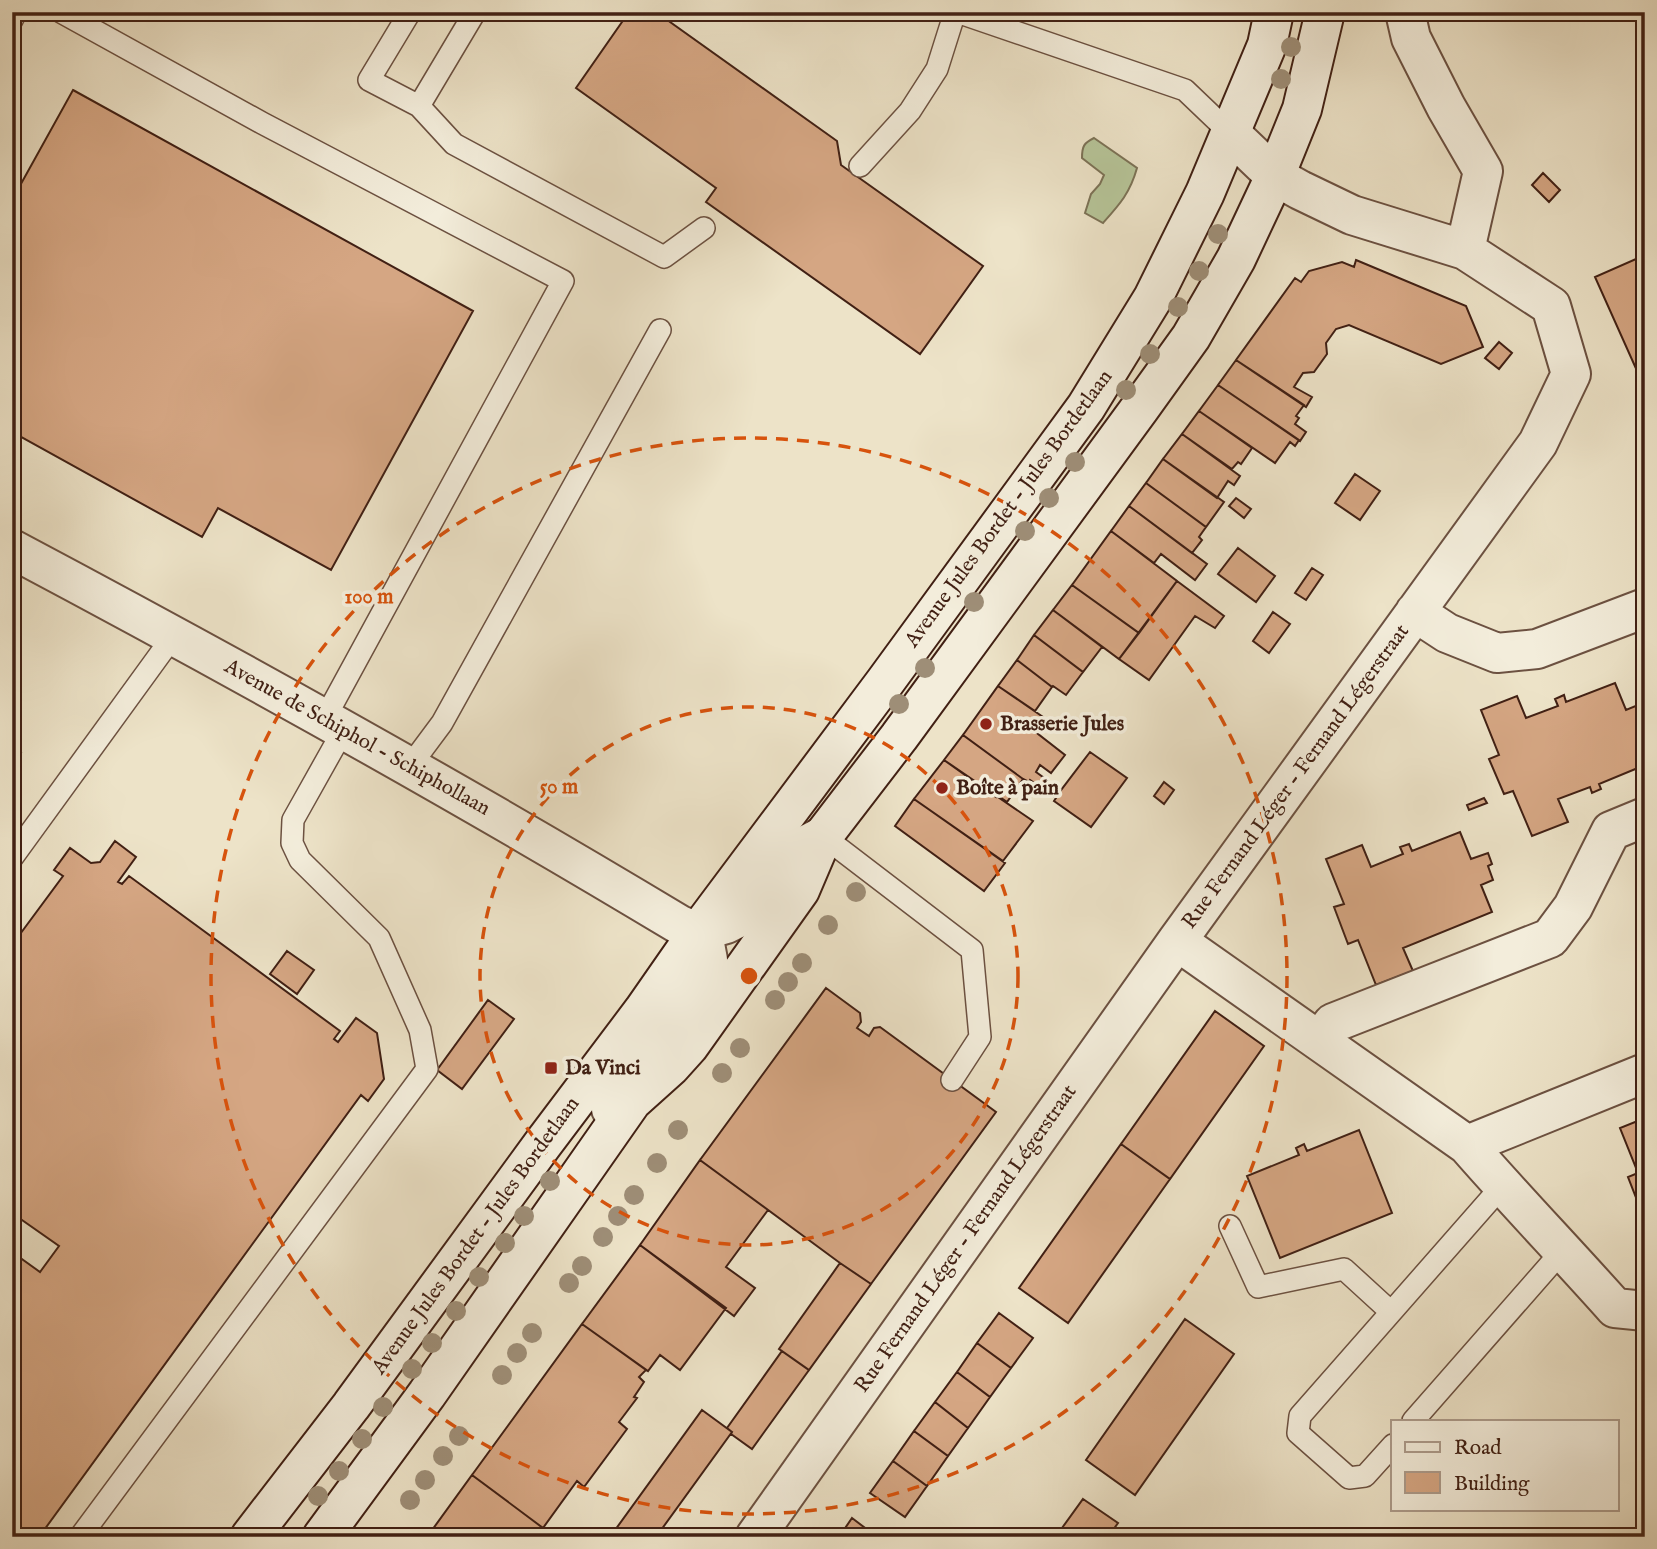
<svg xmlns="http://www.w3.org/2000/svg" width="1657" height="1549" viewBox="0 0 1657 1549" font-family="'IM FELL English',serif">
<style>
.green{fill:#b6c498;stroke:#7c7256;stroke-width:2}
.building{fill:#d5a683;stroke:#412014;stroke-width:2}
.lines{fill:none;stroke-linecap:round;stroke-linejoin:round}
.service-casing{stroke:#6c5141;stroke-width:24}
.minor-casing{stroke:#6c5141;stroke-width:42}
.secondary-casing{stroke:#412014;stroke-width:42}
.service{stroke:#f3eddb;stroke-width:21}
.minor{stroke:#f3eddb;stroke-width:38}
.secondary{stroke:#f3eddb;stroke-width:38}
.tree{fill:#9e8e77}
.ring{fill:none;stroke:#d7530d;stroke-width:3.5;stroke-dasharray:12 9}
.poi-dot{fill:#8f2418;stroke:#f3eddb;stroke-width:2.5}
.labels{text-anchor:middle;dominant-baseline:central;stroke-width:7;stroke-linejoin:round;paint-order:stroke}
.street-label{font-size:21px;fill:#412014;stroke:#f3eddb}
.poi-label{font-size:21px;font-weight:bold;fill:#412014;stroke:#f3eddb;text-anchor:start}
.centre{fill:#d7530d;stroke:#f3eddb;stroke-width:3.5}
.ring-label{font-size:21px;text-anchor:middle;font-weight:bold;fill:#d7530d;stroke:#f3eddb;stroke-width:7;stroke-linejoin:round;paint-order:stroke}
</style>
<rect width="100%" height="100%" fill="#ede3c8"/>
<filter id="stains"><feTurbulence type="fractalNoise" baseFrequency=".00286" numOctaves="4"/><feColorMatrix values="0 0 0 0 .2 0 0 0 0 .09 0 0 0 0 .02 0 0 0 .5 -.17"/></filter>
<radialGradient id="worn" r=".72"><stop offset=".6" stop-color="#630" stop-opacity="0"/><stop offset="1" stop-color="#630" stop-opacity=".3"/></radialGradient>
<path class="green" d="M1094,138l43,30c-7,25 -17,36 -34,55l-18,-10 6,-19 9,-10 4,-9 -22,-17c0,-12 2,-15 12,-20z"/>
<path class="building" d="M629,12h27l181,129 4,24 142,101 -63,88 -214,-152 10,-14 -140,-100z
M73,90l400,221 -142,259 -113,-62 -16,29 -190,-105v-232z
M1543,173l17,17 -11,12 -17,-17z
M1645,255v126l-3,1 -47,-105z
M1356,260l110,46 17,41 -42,17 -92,-39 -13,4 -10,14 1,11 -13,18 -11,1 -9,14 18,10 -6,10 -70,-47 59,-82 6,4 8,-11 33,-9 12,5z
M1499,342l13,11 -13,16 -14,-11z
M1236,360l68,45 -8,11 3,2 -4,6 11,8 -6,9 -82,-56z
M1218,385l81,55 -4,6 -5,-4 -15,21 -76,-52z
M1199,411l53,37 -11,16 -3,-2 -6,7 -50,-35z
M1182,434l58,42 -6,9 -6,-4 -11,17 -54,-39z
M1163,459l61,43 -18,25 -60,-44z
M1355,474l25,17 -20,29 -25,-17z
M1146,483l60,44 -7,10 3,3 -10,13 -63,-47z
M1236,498l15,11 -7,9 -15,-12z
M1129,506l78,58 -12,16 -34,-26 -7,9 -43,-32z
M1111,531l66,50 -38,52 -67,-48z
M1238,548l37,28 -19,26 -38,-28z
M1312,568l11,7 -17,25 -11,-7z
M1177,581l47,35 -9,12 -20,-12 -46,64 -30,-21z
M1072,585l67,48 -20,26 -66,-49z
M1053,610l49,37 -19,25 -49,-37z
M1273,612l17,12 -21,29 -16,-12z
M1034,635l49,37 -17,23 -13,-9 -1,1 -35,-27z
M1017,660l35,27 -17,24 -37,-25z
M1615,683l11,27 12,-5 7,17v11l-8,3 8,21v8l-46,19 2,5 -9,4 -2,-6 -32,12 10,23 -36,14 -19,-45 -9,3 -15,-35 10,-4 -18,-45 36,-14 9,22 32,-12 -3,-7 9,-4 2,7z
M998,686l45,31 -10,13 32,25 -14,18 -11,-8 -4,7 25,18 29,-38 37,26 -36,49 -37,-26 2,-3 -26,-18 -1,2 -6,-3 -60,-44z
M963,735l60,44 -16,23 -10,-7 -1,2 -52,-37z
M12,747l9,6 -9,16z
M944,760l89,61 -30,40 -89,-62z
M1164,782l10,8 -10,14 -10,-8z
M1484,798l3,5 -18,7 -2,-5z
M914,799l91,64 -21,28 -89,-65z
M1460,832l11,27 17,-6 4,11 -4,2 5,14 -12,5 11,27 -89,36 10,23 -37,14 -18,-45 -10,4 -14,-37 10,-3 -18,-45 36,-14 9,22 32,-13 -3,-7 9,-3 3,7z
M115,841l21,16 -18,25 4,2 7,-8 211,155 -6,8 4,3 18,-24 21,15 7,46 -16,22 -7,-6 -322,442h-27v-285l28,20 19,-26 -47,-33v-268l51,-69 -9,-6 16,-22 21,15 9,-1z
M287,951l27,19 -17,24 -27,-20z
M826,988l34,25 1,9 -4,6 12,8 5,-8 6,-1 116,85 -125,172 -31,-21 -140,-103z
M488,1000l26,19 -52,70 -25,-19z
M1215,1011l49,35 -94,133 -49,-35z
M1645,1118v94l-3,1 -14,-36 10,-4 -18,-45z
M1359,1130l33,83 -112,45 -33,-82 52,-21 -3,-7 8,-4 3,7z
M1121,1144l49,35 -102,144 -49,-35z
M700,1160l68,50 -42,57 29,21 -21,28 -94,-71z
M640,1245l86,63 -46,62 -20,-15 -12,16 -66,-47z
M840,1263l31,21 -62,86 -30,-21z
M999,1313l34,25 -22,30 -34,-25z
M1185,1319l49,35 -99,141 -49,-35z
M582,1324l64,46 -7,7 5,5 -10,15 3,1 -18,24 8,7 -43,58 -7,-6 -34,47 -71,-53z
M977,1343l34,25 -21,29 -33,-25z
M782,1351l27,19 -57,79 -21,-15 1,-2 -5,-4z
M957,1372l33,25 -22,31 -33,-26z
M935,1402l33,26 -20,28 -34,-25z
M702,1410l30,22 -76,105h-46z
M914,1431l34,25 -21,30 -34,-25z
M893,1461l34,25 -22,31 -35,-24z
M472,1475l71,53 -7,9h-109z
M1083,1499l35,24 -10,14h-34l-12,-9z
M852,1518l25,19h-38z"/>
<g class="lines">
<g class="service-casing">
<path id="service" d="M61,12l201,111 301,158 -238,437
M410,12l-41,68 50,26 35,38 210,113 40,-29
M957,12l228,78 45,43
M12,20l4,-8
M419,106l56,-94
M860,166l50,-55 27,-42 18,-57
M410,766l32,-43 218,-393
M823,836l149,114 8,87 -28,43
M12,858l162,-223
M1230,1226l28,61 86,-18 47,43
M1413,1421l150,-171
M1393,1445l-28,31 -16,2 -51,-45 2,-17 202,-230
M80,1537l347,-468 -7,-39 -41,-92 -79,-78 -8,-17 1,-23 51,-91"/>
</g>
<g class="minor-casing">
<path id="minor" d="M1405,12l6,26 35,69 37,64 -18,79
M12,549c226,120 449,244 668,376l18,7
M1415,612l32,21 50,20 40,-4 108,-41
M698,932l28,-8 26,-13 17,-17 35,-48 19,-10
M1177,941l290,204c48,55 99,108 148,163l30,3
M1319,1041l14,-18 217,-85 23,-31 38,-76 34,-14
M611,1109l77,-107 13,-22 7,-20 -3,-16 -7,-12
M1467,1145l178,-72
M755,1537l422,-596 361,-498 33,-69 -20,-68 -86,-56 -113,-35 -52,-25 -25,-14 -45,-43"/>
</g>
<g class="secondary-casing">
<path id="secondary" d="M250,1537l101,-131 191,-261 101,-134 55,-79 187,-250 201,-275 67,-109 52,-105 62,-148 7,-33
M322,1537l105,-143 205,-293 39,-35 18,-20 111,-156 23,-54 76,-99 241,-329 51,-71 45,-78 39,-83 27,-67 23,-97"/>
</g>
<use href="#service" class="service"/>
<use href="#minor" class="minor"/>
<use href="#secondary" class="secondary"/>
</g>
<g class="tree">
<circle cx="1291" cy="47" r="10"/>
<circle cx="1281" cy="79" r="10"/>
<circle cx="1218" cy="234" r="10"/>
<circle cx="1199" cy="271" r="10"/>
<circle cx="1178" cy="307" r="10"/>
<circle cx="1150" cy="354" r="10"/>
<circle cx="1126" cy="390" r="10"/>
<circle cx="1075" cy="462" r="10"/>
<circle cx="1049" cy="498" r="10"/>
<circle cx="1025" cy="531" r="10"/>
<circle cx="974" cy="602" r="10"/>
<circle cx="925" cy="668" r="10"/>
<circle cx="899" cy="704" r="10"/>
<circle cx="856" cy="892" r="10"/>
<circle cx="828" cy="925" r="10"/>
<circle cx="802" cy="963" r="10"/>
<circle cx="788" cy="982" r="10"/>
<circle cx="775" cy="1000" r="10"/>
<circle cx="740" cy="1048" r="10"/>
<circle cx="722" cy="1073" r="10"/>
<circle cx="678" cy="1130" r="10"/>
<circle cx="657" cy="1163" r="10"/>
<circle cx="550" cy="1181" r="10"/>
<circle cx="634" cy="1195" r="10"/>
<circle cx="524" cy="1216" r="10"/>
<circle cx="618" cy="1216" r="10"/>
<circle cx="603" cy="1237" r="10"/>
<circle cx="505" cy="1243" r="10"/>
<circle cx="582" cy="1266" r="10"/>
<circle cx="479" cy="1277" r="10"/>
<circle cx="569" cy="1283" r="10"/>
<circle cx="456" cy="1311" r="10"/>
<circle cx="532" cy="1333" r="10"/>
<circle cx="432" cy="1343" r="10"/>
<circle cx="517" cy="1353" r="10"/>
<circle cx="412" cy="1369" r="10"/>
<circle cx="502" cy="1375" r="10"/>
<circle cx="383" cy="1407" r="10"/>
<circle cx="459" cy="1436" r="10"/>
<circle cx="362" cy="1439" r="10"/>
<circle cx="443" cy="1456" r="10"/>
<circle cx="339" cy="1471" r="10"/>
<circle cx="425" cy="1480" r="10"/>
<circle cx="318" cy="1496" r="10"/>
<circle cx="410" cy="1500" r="10"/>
</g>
<g class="ring">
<circle cx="749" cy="976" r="269"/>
<circle cx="749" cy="976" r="538"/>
</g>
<g class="poi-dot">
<circle cx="986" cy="724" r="7"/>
<circle cx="942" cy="788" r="7"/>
<rect x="544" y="1061" width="14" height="14" rx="3.5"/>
</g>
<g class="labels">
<g class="street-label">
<text transform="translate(1009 509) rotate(-54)">Avenue Jules Bordet - Jules Bordetlaan</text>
<text transform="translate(357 738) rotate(29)">Avenue de Schiphol - Schiphollaan</text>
<text transform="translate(1296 777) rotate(-54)">Rue Fernand Léger - Fernand Légerstraat</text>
<text transform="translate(476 1236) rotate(-54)">Avenue Jules Bordet - Jules Bordetlaan</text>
<text transform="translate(966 1239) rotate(-55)">Rue Fernand Léger - Fernand Légerstraat</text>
</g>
<g class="poi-label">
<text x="1000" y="724">Brasserie Jules</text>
<text x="956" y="788">Boîte à pain</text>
<text x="565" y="1068">Da Vinci</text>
</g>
</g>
<circle cx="749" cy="976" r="10" class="centre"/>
<g class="ring-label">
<text x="369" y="603">100 m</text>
<text x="559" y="793">50 m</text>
</g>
<rect width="1657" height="1549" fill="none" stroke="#ede3c8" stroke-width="42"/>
<rect x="14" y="14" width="1629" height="1521" fill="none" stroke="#412014" stroke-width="3.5"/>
<rect x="21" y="21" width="1615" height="1507" fill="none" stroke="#412014" stroke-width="2"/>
<rect x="1391" y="1420" width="228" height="91" fill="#f3eddb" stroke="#ac9b8b" stroke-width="2"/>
<rect x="1405" y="1442" width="35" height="10" fill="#f3eddb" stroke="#ac9b8b" stroke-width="2"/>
<text x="1454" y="1454" font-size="21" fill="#412014">Road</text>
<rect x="1405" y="1472" width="35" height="21" fill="#d5a683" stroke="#ac9b8b" stroke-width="2"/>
<text x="1454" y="1490" font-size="21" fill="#412014">Building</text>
<rect width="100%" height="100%" filter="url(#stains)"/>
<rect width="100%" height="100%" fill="url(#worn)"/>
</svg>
